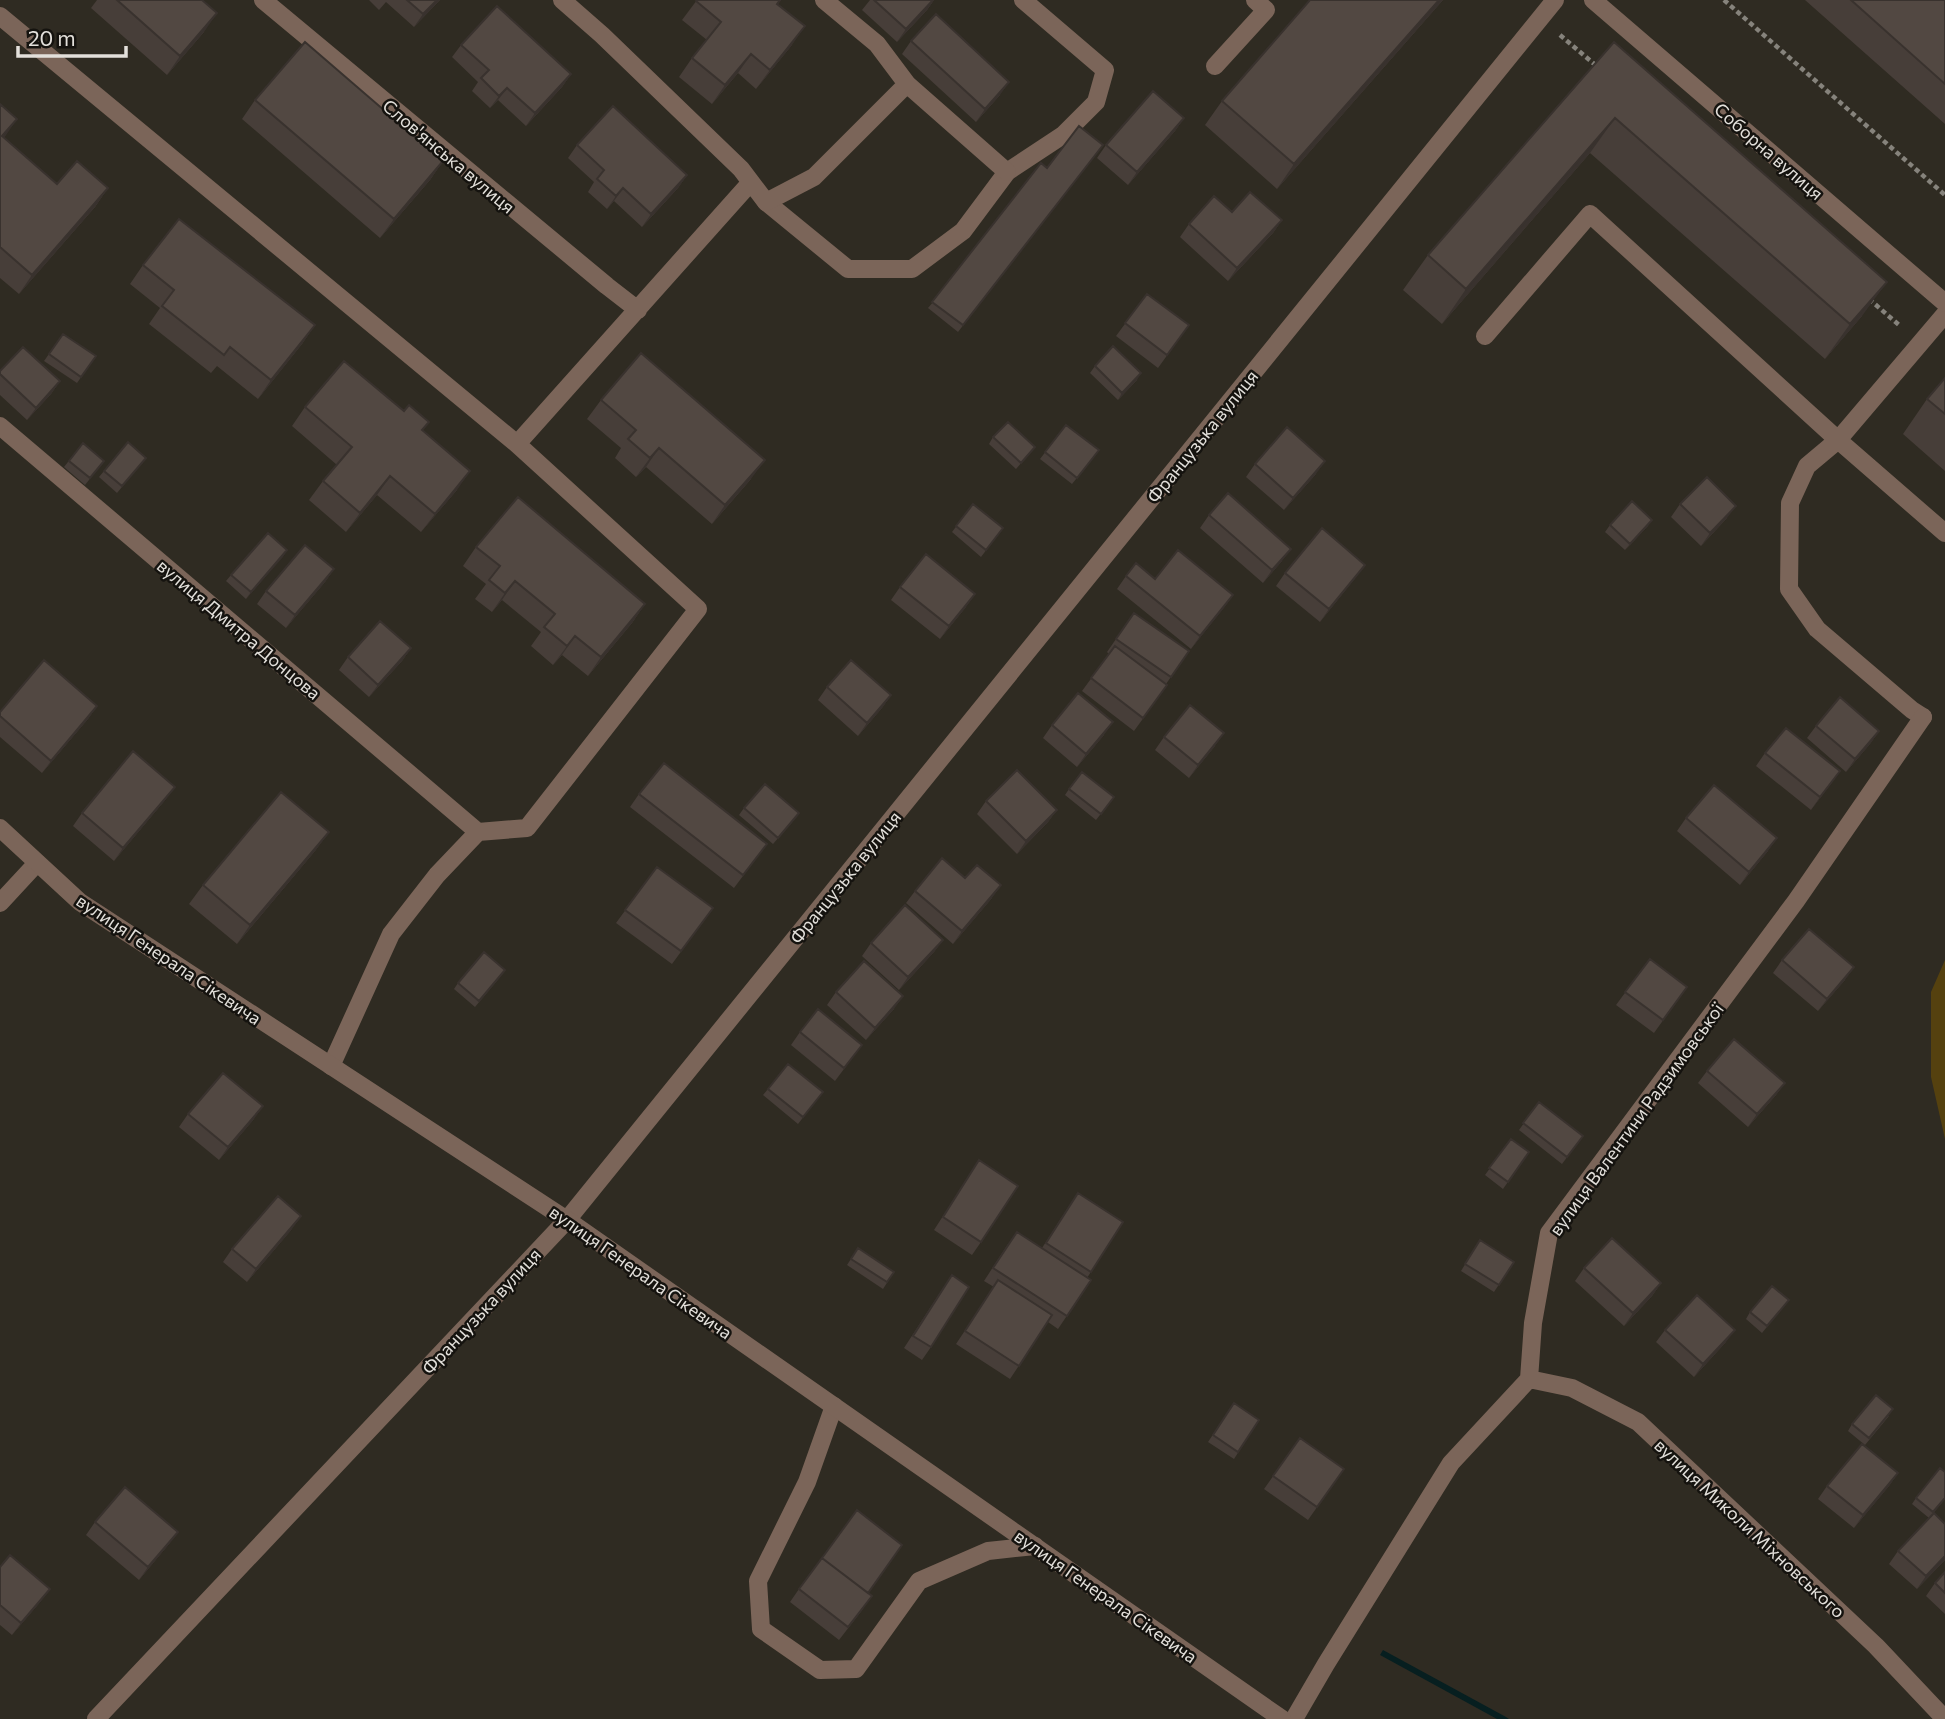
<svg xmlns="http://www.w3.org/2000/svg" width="1945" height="1719" viewBox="0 0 1945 1719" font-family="Commissioner,sans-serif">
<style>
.green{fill:#55410f}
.water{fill:#071f20}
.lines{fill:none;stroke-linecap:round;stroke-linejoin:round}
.path{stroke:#86837c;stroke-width:4.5;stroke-dasharray:5 3.5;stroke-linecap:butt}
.service{stroke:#7b6559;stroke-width:18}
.minor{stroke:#7b6559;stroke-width:18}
.tertiary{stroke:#7b6559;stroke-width:18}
.wall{fill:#473e39}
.shaded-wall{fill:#39322e}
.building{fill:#524842;stroke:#39322e;stroke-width:2}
.labels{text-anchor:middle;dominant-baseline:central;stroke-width:5;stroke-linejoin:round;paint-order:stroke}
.street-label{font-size:18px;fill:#e3e0db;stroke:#15130f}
</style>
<rect width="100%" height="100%" fill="#2f2b22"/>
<path class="green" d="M1945,960v179l-14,-62v-85z"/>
<path class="water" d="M1383,1650l123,67 3,2h-12l-117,-64z"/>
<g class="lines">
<path class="path" d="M1724,0l221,195
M1560,35l39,33
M1869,299l30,26"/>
<path class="service" d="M1215,66l51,-56 -11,-10
M766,202l82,67h64l51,-38 44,-59 56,-37 33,-33 9,-32 -82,-70
M1485,336l105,-122 248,226 107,-126
M1923,717l-11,-7 -95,-81 -28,-40 1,-86 17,-37 31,-26 107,93
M834,1406l-27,76 -49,99 3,48 59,41 36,-1 63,-88 69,-30 47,-5"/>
<path class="minor" d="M263,0l344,286 31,24
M562,0l40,35 139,134 25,33 48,-25 93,-93
M824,0l53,44 30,40 100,88
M0,16l517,428
M0,426l478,406
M0,903l37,-40
M331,1066l60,-132 46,-59 41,-43 49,-4 171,-219 -181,-165 234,-262
M1529,1379l43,9 66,34 238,224 69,73
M96,1719l471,-499 988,-1220
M1294,1719l32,-55 125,-201 78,-84 4,-56 16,-90 247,-332 127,-184"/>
<path class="tertiary" d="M1593,0l352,303
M0,828l80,74 487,318 715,499"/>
</g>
<path class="wall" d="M97,0h105l2,32 -37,43 -76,-67z
M369,0h71l-26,27 -28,-25 -7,8z
M697,0h84l-3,4 14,41 -36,44 -18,-16 -26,31 -33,-27 13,-19 15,-18 -25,-20z
M870,0h64l-7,10 -30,32 -35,-32z
M1310,0h133l-166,189 -72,-64 17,-24z
M1805,0h140v124z
M911,41l89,54 -24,27 -74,-68z
M1614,42l248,274 -37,43 -235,-206 -148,171 -39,-34 25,-35z
M461,45l110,29 -9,13 -36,39 -28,-26 -8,8 -18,-17 6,-9 -26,-25z
M255,100l188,61 -13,19 -50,58 -138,-119z
M0,104l4,34 53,46 51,4 -13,19 -76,87 -19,-16z
M1184,118l-9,13 -47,54 -31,-27 9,-13z
M577,145l110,30 -9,13 -36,39 -28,-26 -7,8 -19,-17 6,-10 -26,-24z
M1103,145l-145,187 -30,-24 119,-140z
M1232,212l50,8 -9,13 -45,48 -48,-44 9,-13z
M143,265l172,60 -13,19 -44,55 -41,-33 -6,7 -62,-49 11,-16 -30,-24z
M1147,294l42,31 -31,43 -42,-32z
M63,334l33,22 -19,27 -33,-22z
M1095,366l42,14 -19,20 -28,-27z
M0,371l60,10 -9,13 -24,26 -27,-25z
M1945,378v93l-42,-37 24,-35z
M601,400l150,79 -39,45 -66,-57 -10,10 -21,-19 6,-10 -34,-29z
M305,407l118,24 34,59 -36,42 -44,-37 -31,37 -37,-32 14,-19 14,-16 -45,-39z
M1066,425l28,32 -22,27 -32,-25z
M993,437l42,10 -19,22 -27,-25z
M83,443l21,18 -19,24 -21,-18z
M146,458l-29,35 -18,-16 5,-6z
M1255,464l61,10 -32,36 -38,-33z
M973,504l30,24 -22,29 -29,-25z
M1680,504l47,14 -26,28 -30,-29z
M1209,515l73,46 -19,22 -63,-55z
M1610,525l38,1 -23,24 -20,-18z
M476,547l169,57 -13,19 -44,53 -26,-21 -9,10 -22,-19 10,-14 -39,-32 -10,12 -17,-13 11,-15 -23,-18z
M287,550l-41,49 -20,-18 5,-6z
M334,569l-9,13 -39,46 -29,-24 9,-13z
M1285,573l71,4 -36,45 -44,-36z
M1126,576l29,3 78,16 -42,54 -74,-60z
M900,587l66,20 -26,32 -49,-39z
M1134,613l55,38 -23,33 -8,14 -24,33 -52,-40 27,-37 -2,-2z
M411,648l-9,13 -33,36 -30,-27 9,-13z
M827,687l64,8 -9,13 -24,28 -40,-36z
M97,706l-9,13 -46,54 -42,-36v-25z
M1052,725l52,10 -27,32 -34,-29z
M1816,726l63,5 -9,13 -24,28 -39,-34z
M1164,737l51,9 -26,32 -34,-28z
M1765,753l75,18 -29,39 -55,-44z
M1069,789l45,8 -18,23 -31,-25z
M639,794l128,50 -33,44 -104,-81z
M166,799l-52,62 -41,-35 9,-13z
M986,801l71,9 -9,12 -31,32 -40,-40z
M744,808l50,12 -21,24 -34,-29z
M1686,818l82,33 -28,34 -63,-54z
M329,832l-14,19 -78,93 -48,-40 14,-19z
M657,867l56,41 -41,56 -56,-41z
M965,878l27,20 -39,46 -47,-41 9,-12z
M943,940l-9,12 -35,38 -37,-34 9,-13z
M1650,959l37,28 -33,46 -38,-28z
M1782,960l63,20 -27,31 -45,-38z
M501,976l-26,31 -21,-18 4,-6z
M836,992l58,17 -28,31 -39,-35z
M800,1032l62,13 -27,36 -44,-36z
M1707,1071l78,12 -9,12 -28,32 -50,-44z
M768,1089l55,3 -25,32 -35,-29z
M1539,1102l44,34 -21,28 -43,-34z
M188,1114l66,5 -35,41 -40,-33z
M1511,1139l18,13 -26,37 -18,-14z
M979,1160l2,82 -9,13 -38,-25z
M1069,1206l54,16 -36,56 4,2 -33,49 -10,-7 -38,57 -54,-35 38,-57 -10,-6 24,-37 34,4z
M292,1229l-45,53 -24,-20 9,-13z
M1480,1240l34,22 -20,30 -33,-21z
M858,1248l36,24 -11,17 -36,-24z
M1584,1268l77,15 -9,13 -28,30 -49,-45z
M943,1288l-12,59 -9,13 -18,-12z
M1789,1300l-27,33 -16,-14 4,-7z
M1665,1330l61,12 -32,35 -38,-35z
M1234,1403l25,17 -25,39 -26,-17z
M1889,1416l-24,29 -17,-14 4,-7z
M1300,1438l44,31 -36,51 -44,-31z
M1945,1472v27l-15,18 15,43 -28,29 -28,-25 9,-13 31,-33 -17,-14 4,-6z
M1898,1473l-9,13 -35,42 -36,-29 9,-13z
M95,1522l83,10 -9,12 -30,36 -53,-45z
M0,1567l41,34 -29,34 -12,-10z
M1945,1572v42l-19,-18 9,-13z
M799,1589l69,4 -5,16 -24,31 -49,-38z"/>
<path class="shaded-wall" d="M437,0h3l-26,27 9,-13z
M934,0l-7,10 -30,32 9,-13z
M1439,0h4l-166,189 17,-25z
M217,13l-13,19 -37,43 13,-19z
M805,26l-13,19 -36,44 14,-19z
M751,54l-13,19 -26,31 13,-19z
M571,74l-9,13 -36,39 9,-13z
M1009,82l-9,13 -24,27 9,-13z
M507,88l-9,12 -8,8 9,-12z
M1184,118l-9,13 -47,54 9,-13z
M1615,118l-25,35 -148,171 24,-35z
M17,119l-13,19 -4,2z
M443,161l-13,19 -50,58 14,-19z
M687,175l-9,13 -36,39 9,-13z
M108,188l-13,19 -76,87 13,-19z
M623,188l-9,13 -7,8 9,-13z
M1282,220l-9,13 -45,48 9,-13z
M1887,282l-25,34 -37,43 25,-35z
M315,325l-13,19 -44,55 13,-19z
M1141,373l-4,7 -19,20 4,-7z
M60,381l-9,13 -24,26 9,-12z
M659,448l-13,19 -10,10 14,-19z
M765,460l-14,19 -39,45 13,-19z
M1325,461l-9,13 -32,36 9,-12z
M470,471l-13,19 -36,42 14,-18z
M390,476l-13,19 -31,37 14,-19z
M1736,506l-9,12 -26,28 9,-13z
M1652,520l-4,6 -23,24 5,-6z
M1291,549l-9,12 -19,22 9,-13z
M287,550l-4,7 -37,42 5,-7z
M1365,565l-9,12 -36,45 9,-13z
M334,569l-9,13 -39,46 9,-13z
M515,581l-13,19 -10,12 13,-19z
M975,594l-9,13 -26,32 9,-13z
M1233,595l-9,13 -33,41 9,-13z
M645,604l-13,19 -44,53 13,-19z
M575,636l-13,19 -9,10 14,-19z
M411,648l-9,13 -33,36 9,-12z
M891,695l-9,13 -24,28 9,-13z
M97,706l-9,13 -46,54 9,-12z
M1113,722l-9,13 -27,32 9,-13z
M1879,731l-9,13 -24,28 9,-13z
M1224,733l-9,13 -26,32 9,-13z
M1840,771l-9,13 -20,26 9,-13z
M175,787l-9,12 -52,62 9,-13z
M1057,810l-9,12 -31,32 9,-13z
M329,832l-14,19 -78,93 13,-19z
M1777,838l-9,13 -28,34 9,-13z
M1001,885l-9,13 -39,46 9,-13z
M943,940l-9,12 -35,38 9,-13z
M1854,967l-9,13 -27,31 9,-12z
M903,996l-9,13 -28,31 9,-12z
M1785,1083l-9,12 -28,32 9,-13z
M263,1106l-9,13 -35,41 9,-13z
M301,1216l-9,13 -45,53 9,-13z
M1661,1283l-9,13 -28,30 9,-13z
M1735,1330l-9,12 -32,35 9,-13z
M1898,1473l-9,13 -35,42 9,-13z
M178,1532l-9,12 -30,36 9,-13z
M1945,1556v4l-28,29 9,-13z
M50,1589l-9,12 -29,34 9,-12z"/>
<path class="building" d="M117,0h85l15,13 -37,43z
M407,0h30l-14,14z
M697,0h83l-3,4 28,22 -35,44 -19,-16 -26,31 -33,-27 29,-36 -25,-21z
M874,0h59l-27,29z
M1310,0h129l-145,164 -72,-63z
M1851,0h94v84z
M497,6l74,68 -36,39 -28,-25 -8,8 -18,-18 8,-8 -28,-25z
M936,14l73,68 -24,27 -74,-68z
M305,42l138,119 -49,58 -139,-119z
M1614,42l273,240 -37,42 -235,-206 -149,171 -38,-34z
M1153,91l31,27 -47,54 -31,-27z
M0,104l17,15 -15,17 55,48 20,-23 31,27 -76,87 -32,-28z
M613,106l74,69 -36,39 -28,-26 -7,8 -19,-17 7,-9 -27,-25z
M1079,126l24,19 -140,180 -31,-23 109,-139 6,5z
M1250,192l32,28 -45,48 -48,-44 25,-28 18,16z
M179,219l136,106 -44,55 -41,-33 -6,8 -62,-49 12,-16 -31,-25z
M1147,294l42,31 -22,30 -42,-32z
M63,334l33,22 -15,21 -32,-23z
M1113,346l28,27 -19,20 -27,-27z
M23,347l37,34 -24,27 -36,-34v-3z
M641,353l124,107 -40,45 -66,-57 -9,10 -22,-19 8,-9 -35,-30z
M344,361l60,50 5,-6 20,17 -7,8 48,41 -35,43 -45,-38 -30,37 -37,-32 29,-34 -47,-40z
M1945,378v36l-18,-15z
M1008,422l27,25 -14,16 -28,-26z
M1066,425l33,25 -22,28 -32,-26z
M1287,427l38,34 -32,37 -38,-34z
M128,442l18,16 -24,28 -18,-15z
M83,443l21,18 -14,17 -21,-17z
M1707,477l29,29 -26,27 -30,-29z
M1228,493l63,56 -19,21 -63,-55z
M518,497l127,107 -44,53 -26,-21 -8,10 -23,-19 11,-13 -40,-33 -10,12 -16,-13 11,-14 -24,-19z
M1632,501l20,19 -22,24 -20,-19z
M973,504l30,24 -17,22 -30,-24z
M1322,528l43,37 -36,44 -44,-36z
M268,533l19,17 -36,42 -20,-17z
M305,545l29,24 -39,46 -29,-24z
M1178,550l55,45 -33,41 -74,-60 10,-13 19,16z
M926,554l49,40 -26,32 -49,-39z
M1134,613l55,38 -18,26 -55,-38z
M380,621l31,27 -33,37 -30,-28z
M1115,646l52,39 -24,33 -52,-40z
M44,660l53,46 -46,55 -51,-45v-4z
M851,660l40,35 -24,28 -40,-36z
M1078,693l35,29 -27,32 -34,-29z
M1840,697l39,34 -24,28 -39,-33z
M1190,705l34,28 -26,32 -34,-28z
M1786,728l54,43 -20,26 -55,-44z
M133,751l42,36 -52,61 -41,-35z
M664,763l103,81 -24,31 -104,-81z
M1017,770l40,40 -31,31 -40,-40z
M1082,772l32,25 -13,17 -32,-25z
M765,784l34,29 -21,25 -34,-30z
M1714,785l63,53 -28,34 -63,-54z
M281,792l48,40 -79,93 -47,-40z
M942,858l23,20 12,-13 24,20 -39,46 -47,-40z
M657,867l56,41 -32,43 -56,-41z
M905,905l38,35 -35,37 -37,-34z
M1809,929l45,38 -27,32 -45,-39z
M484,952l21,18 -26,31 -21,-18z
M1650,959l37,28 -24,33 -38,-28z
M864,961l39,35 -28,32 -39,-36z
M818,1009l44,36 -18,23 -44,-36z
M1734,1039l51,44 -28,31 -50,-43z
M788,1064l35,28 -20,25 -35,-28z
M223,1073l40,33 -35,41 -40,-33z
M1539,1102l44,34 -16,21 -44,-34z
M1511,1139l18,13 -21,30 -19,-14z
M979,1160l39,26 -37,56 -38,-25z
M1078,1193l45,29 -32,50 -45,-29z
M278,1196l23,20 -45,53 -24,-20z
M1017,1232l74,48 -24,36 -74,-48z
M1612,1238l49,45 -28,30 -49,-45z
M1480,1240l34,22 -15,23 -34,-21z
M858,1248l36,24 -7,10 -36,-23z
M952,1275l17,12 -38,60 -18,-11z
M998,1280l54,35 -33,51 -54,-35z
M1772,1286l17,14 -22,26 -17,-14z
M1697,1295l38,35 -32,34 -38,-34z
M1876,1395l17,14 -24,29 -17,-14z
M1234,1403l25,17 -21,32 -25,-17z
M1300,1438l44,31 -27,38 -44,-31z
M1862,1444l36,29 -35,42 -36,-29z
M1940,1468l5,4v26l-12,14 -17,-14z
M125,1487l53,45 -30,35 -53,-45z
M857,1510l45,35 -34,48 -46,-35z
M1934,1513l11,11v32l-19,20 -28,-25z
M10,1555l40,34 -29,34 -21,-18v-38z
M822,1558l50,38 -24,31 -49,-38z
M1945,1572v21l-10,-10z"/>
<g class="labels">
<g class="street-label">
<text transform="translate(1769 151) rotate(41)">Соборна вулиця</text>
<text transform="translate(449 156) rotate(40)">Слов'янська вулиця</text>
<text transform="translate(1202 436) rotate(-51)">Французька вулиця</text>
<text transform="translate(239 629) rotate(40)">вулиця Дмитра Донцова</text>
<text transform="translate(845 877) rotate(-51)">Французька вулиця</text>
<text transform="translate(169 959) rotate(34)">вулиця Генерала Сікевича</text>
<text transform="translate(1636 1119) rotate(-54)">вулиця Валентини Радзимовської</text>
<text transform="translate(641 1272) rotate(35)">вулиця Генерала Сікевича</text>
<text transform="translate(481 1311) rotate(-47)">Французька вулиця</text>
<text transform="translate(1750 1528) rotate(43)">вулиця Миколи Міхновського</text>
<text transform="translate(1106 1596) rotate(35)">вулиця Генерала Сікевича</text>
</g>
</g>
<path d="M18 46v10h108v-10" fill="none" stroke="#e3e0db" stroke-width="3.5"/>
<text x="28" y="46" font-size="21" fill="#e3e0db" stroke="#15130f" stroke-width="5" paint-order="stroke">20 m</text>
</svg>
